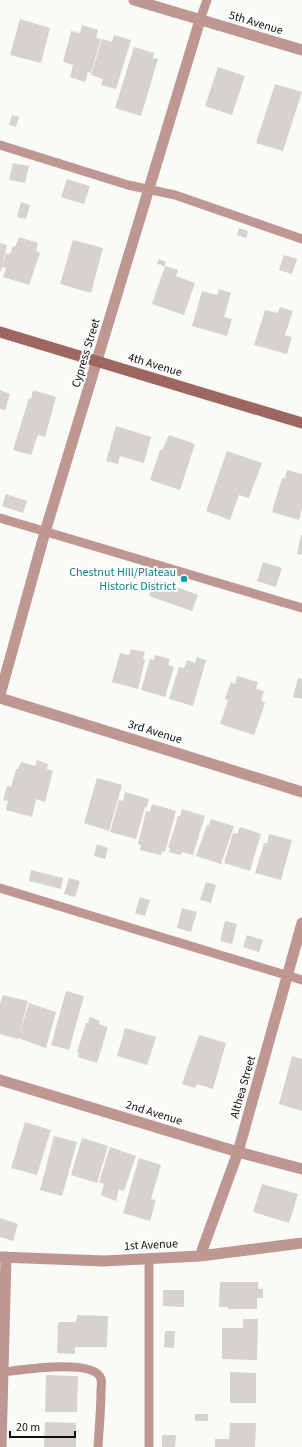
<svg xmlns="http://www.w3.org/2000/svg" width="302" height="1447" viewBox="0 0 302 1447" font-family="'Source Sans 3',sans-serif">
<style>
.building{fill:#d6d2d0}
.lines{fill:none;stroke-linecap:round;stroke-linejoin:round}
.service{stroke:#be9692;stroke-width:9}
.minor{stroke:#be9692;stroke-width:11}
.secondary{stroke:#9d6660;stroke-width:11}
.culture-dot{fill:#0f9aa8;stroke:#fff;stroke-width:1.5}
.labels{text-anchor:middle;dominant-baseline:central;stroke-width:4;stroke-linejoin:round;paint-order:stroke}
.street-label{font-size:12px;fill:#0e0e0d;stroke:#fff}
.culture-label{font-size:12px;fill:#0d838f;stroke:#fff;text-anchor:end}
</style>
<rect width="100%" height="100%" fill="#fafaf6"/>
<path class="building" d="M20,19l30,9 -9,35 -31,-8z
M82,25l16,5 -2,8 5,1 -10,34 -3,-1 -3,10 -15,-5 3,-12 -10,-3 8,-31 9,2z
M114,35l17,5 -15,49 -15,-4 2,-6 -12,-4 11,-36 10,3z
M134,47l20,6 -1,5 5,1 -17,57 -26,-8z
M218,67l27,9 -13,39 -27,-9z
M275,84l27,8 -19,59 -27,-8z
M12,115l7,2 -3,10 -7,-2z
M13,163l16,3 -4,17 -16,-3z
M67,179l23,7 -6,18 -23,-7z
M21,202l9,3 -4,14 -9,-2z
M239,228l9,3 -2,7 -9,-3z
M19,237l19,6 -2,8 4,2 -11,32 -26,-8 3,-9 -4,-1 4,-14 4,1 3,-8 2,1z
M73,240l30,8 -12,45 -31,-9z
M0,243l7,2 -6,26h-1z
M284,255l13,4 -5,15 -13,-4z
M159,259l7,3 -1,4 13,4 -2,6 19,7 -11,32 -32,-11 13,-38 -8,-2z
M219,289l12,4 -7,24 8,2 -5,17 -35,-10 10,-35 15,4z
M280,307l13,4 -8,24 7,2 -5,17 -33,-9 11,-35 13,3z
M0,390l10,4 -5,16 -5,-1z
M33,390l23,7 -11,40 -7,-2 -7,20 -18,-5 16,-52 2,1z
M116,426l35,11 -7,26 -24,-7 -2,8 -12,-3z
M169,435l26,9 -15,46 -30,-10 10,-30h2z
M227,451l35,12 -13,35 -10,-3 -9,25 -24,-9z
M287,470l15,4v34l-3,12 -27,-8 10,-34h3z
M6,494l21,7 -4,12 -21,-7z
M301,535h1v20l-5,-1z
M263,562l19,6 -6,19 -19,-6z
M155,579l43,16 -6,16 -43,-15z
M131,649l14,3 -2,7 2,1 -7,29 -26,-7 8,-29 9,2z
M155,655l15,4 -2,6 6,2 -9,30 -24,-7 9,-31 4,1z
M197,657l9,3 -13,46 -24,-7 10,-32 5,1 3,-8 8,3z
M237,676l21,6 -2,7 8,2 -3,10 4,2 -11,32 -34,-11 8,-24 -3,-1 6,-17 4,2z
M298,678l4,1v20l-9,-2z
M37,760l11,4 -1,5 6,2 -8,31 -9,-3 -4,18 -26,-7 2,-9 -5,-1 4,-14 4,1 5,-18h2l3,-7 14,4z
M97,778l25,7 -13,46 -25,-8z
M125,792l24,7 -2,8h-2l-9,32 -26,-7 9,-32 4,1z
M152,804l24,7 -11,41 -3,-1 -1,4 -21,-5 1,-5 -3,-1 8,-33 4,1z
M182,809l23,7 -12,39 -11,-3 -2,3 -11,-3 1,-4h-2l10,-32h2z
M211,819l23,7 -13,38 -25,-8 11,-31h2z
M240,827l21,7 -11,37 -26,-8 9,-30 4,1z
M269,834l23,6 -11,40 -26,-7 9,-30h3z
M97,844l11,4 -3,11 -11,-3z
M31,870l32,8 -2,11 -32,-8z
M69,878l11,3 -5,16 -11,-3z
M206,882l10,3 -5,18 -11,-3z
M140,897l10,3 -5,16 -10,-3z
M182,908l15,4 -6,20 -14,-4z
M225,921l12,3 -5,20 -12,-3z
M247,935l16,5 -4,12 -16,-5z
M66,991l18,5 -15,54 -18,-5z
M3,995l25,6 -10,38 -18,-5v-30z
M29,1003l27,9 -10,36 -28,-10z
M90,1017l10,4 -1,3 9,3 -11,36 -19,-6 1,-4 -2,-1 9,-29h2z
M125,1028l31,9 -9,28 -30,-9z
M199,1035l27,8 -13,46 -16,-5 -2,4 -13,-4z
M292,1056l10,3v52l-23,-7z
M25,1122l26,8 -14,45 -26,-7z
M54,1136l23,6 -15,54 -22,-6z
M82,1138l26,8 -11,37 -26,-8z
M110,1147l26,9 -12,35 -5,-2 -3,12 -15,-6 3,-11 -5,-2z
M139,1158l22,7 -10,34 5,1 -6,21 -27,-8z
M262,1184l36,10 -9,29 -36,-11z
M0,1218l18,6 -5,17 -13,-4z
M220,1282h38v7h5v9h-6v11h-29v-2h-9z
M163,1290h21v17l-21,-1z
M77,1315l31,1 -1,31h-32v7l-18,-1 1,-31h18z
M243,1319h15l-1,41 -35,-1v-31h21z
M165,1331h10l-1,17 -10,-1z
M230,1372l26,1v30h-26z
M46,1375l32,1 -1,36h-32z
M195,1414h13v7h-13z
M45,1422l31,1v24h-32z
M230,1423h26l-1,24h-40v-8h14z
M162,1435h14l-1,12h-13z"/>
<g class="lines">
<path class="service" d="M200,20l7,-20
M0,145l128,40 47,10 127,44
M0,518l302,90
M0,888l302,92
M3,1372c18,-2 92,-14 98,7 1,3 0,9 0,12 0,19 -2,37 -3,56
M149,1447v-189"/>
<path class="minor" d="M134,0l168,50
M0,695l45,-163 155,-512
M0,698l302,94
M0,1080l238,72 64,17
M200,1256l38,-104 64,-229
M0,1257l104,4 96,-5 102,-13
M1,1447l5,-190"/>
<path class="secondary" d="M0,332l302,91"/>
</g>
<circle class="culture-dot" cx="184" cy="579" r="4"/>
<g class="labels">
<g class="street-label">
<text transform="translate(256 23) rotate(17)">5th Avenue</text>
<text transform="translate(86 353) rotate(-73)">Cypress Street</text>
<text transform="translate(155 365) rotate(17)">4th Avenue</text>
<text transform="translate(155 732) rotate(17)">3rd Avenue</text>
<text transform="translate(243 1087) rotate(-74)">Althea Street</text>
<text transform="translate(154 1113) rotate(17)">2nd Avenue</text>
<text transform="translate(151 1245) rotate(-3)">1st Avenue</text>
</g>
<g class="culture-label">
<text x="176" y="572">Chestnut Hill/Plateau<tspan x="176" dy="14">Historic District</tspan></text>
</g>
</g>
<path d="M10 1431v6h65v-6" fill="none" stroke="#0e0e0d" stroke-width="2"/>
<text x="16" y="1431" font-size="12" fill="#0e0e0d" stroke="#ffffff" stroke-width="3" paint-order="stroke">20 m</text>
</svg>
